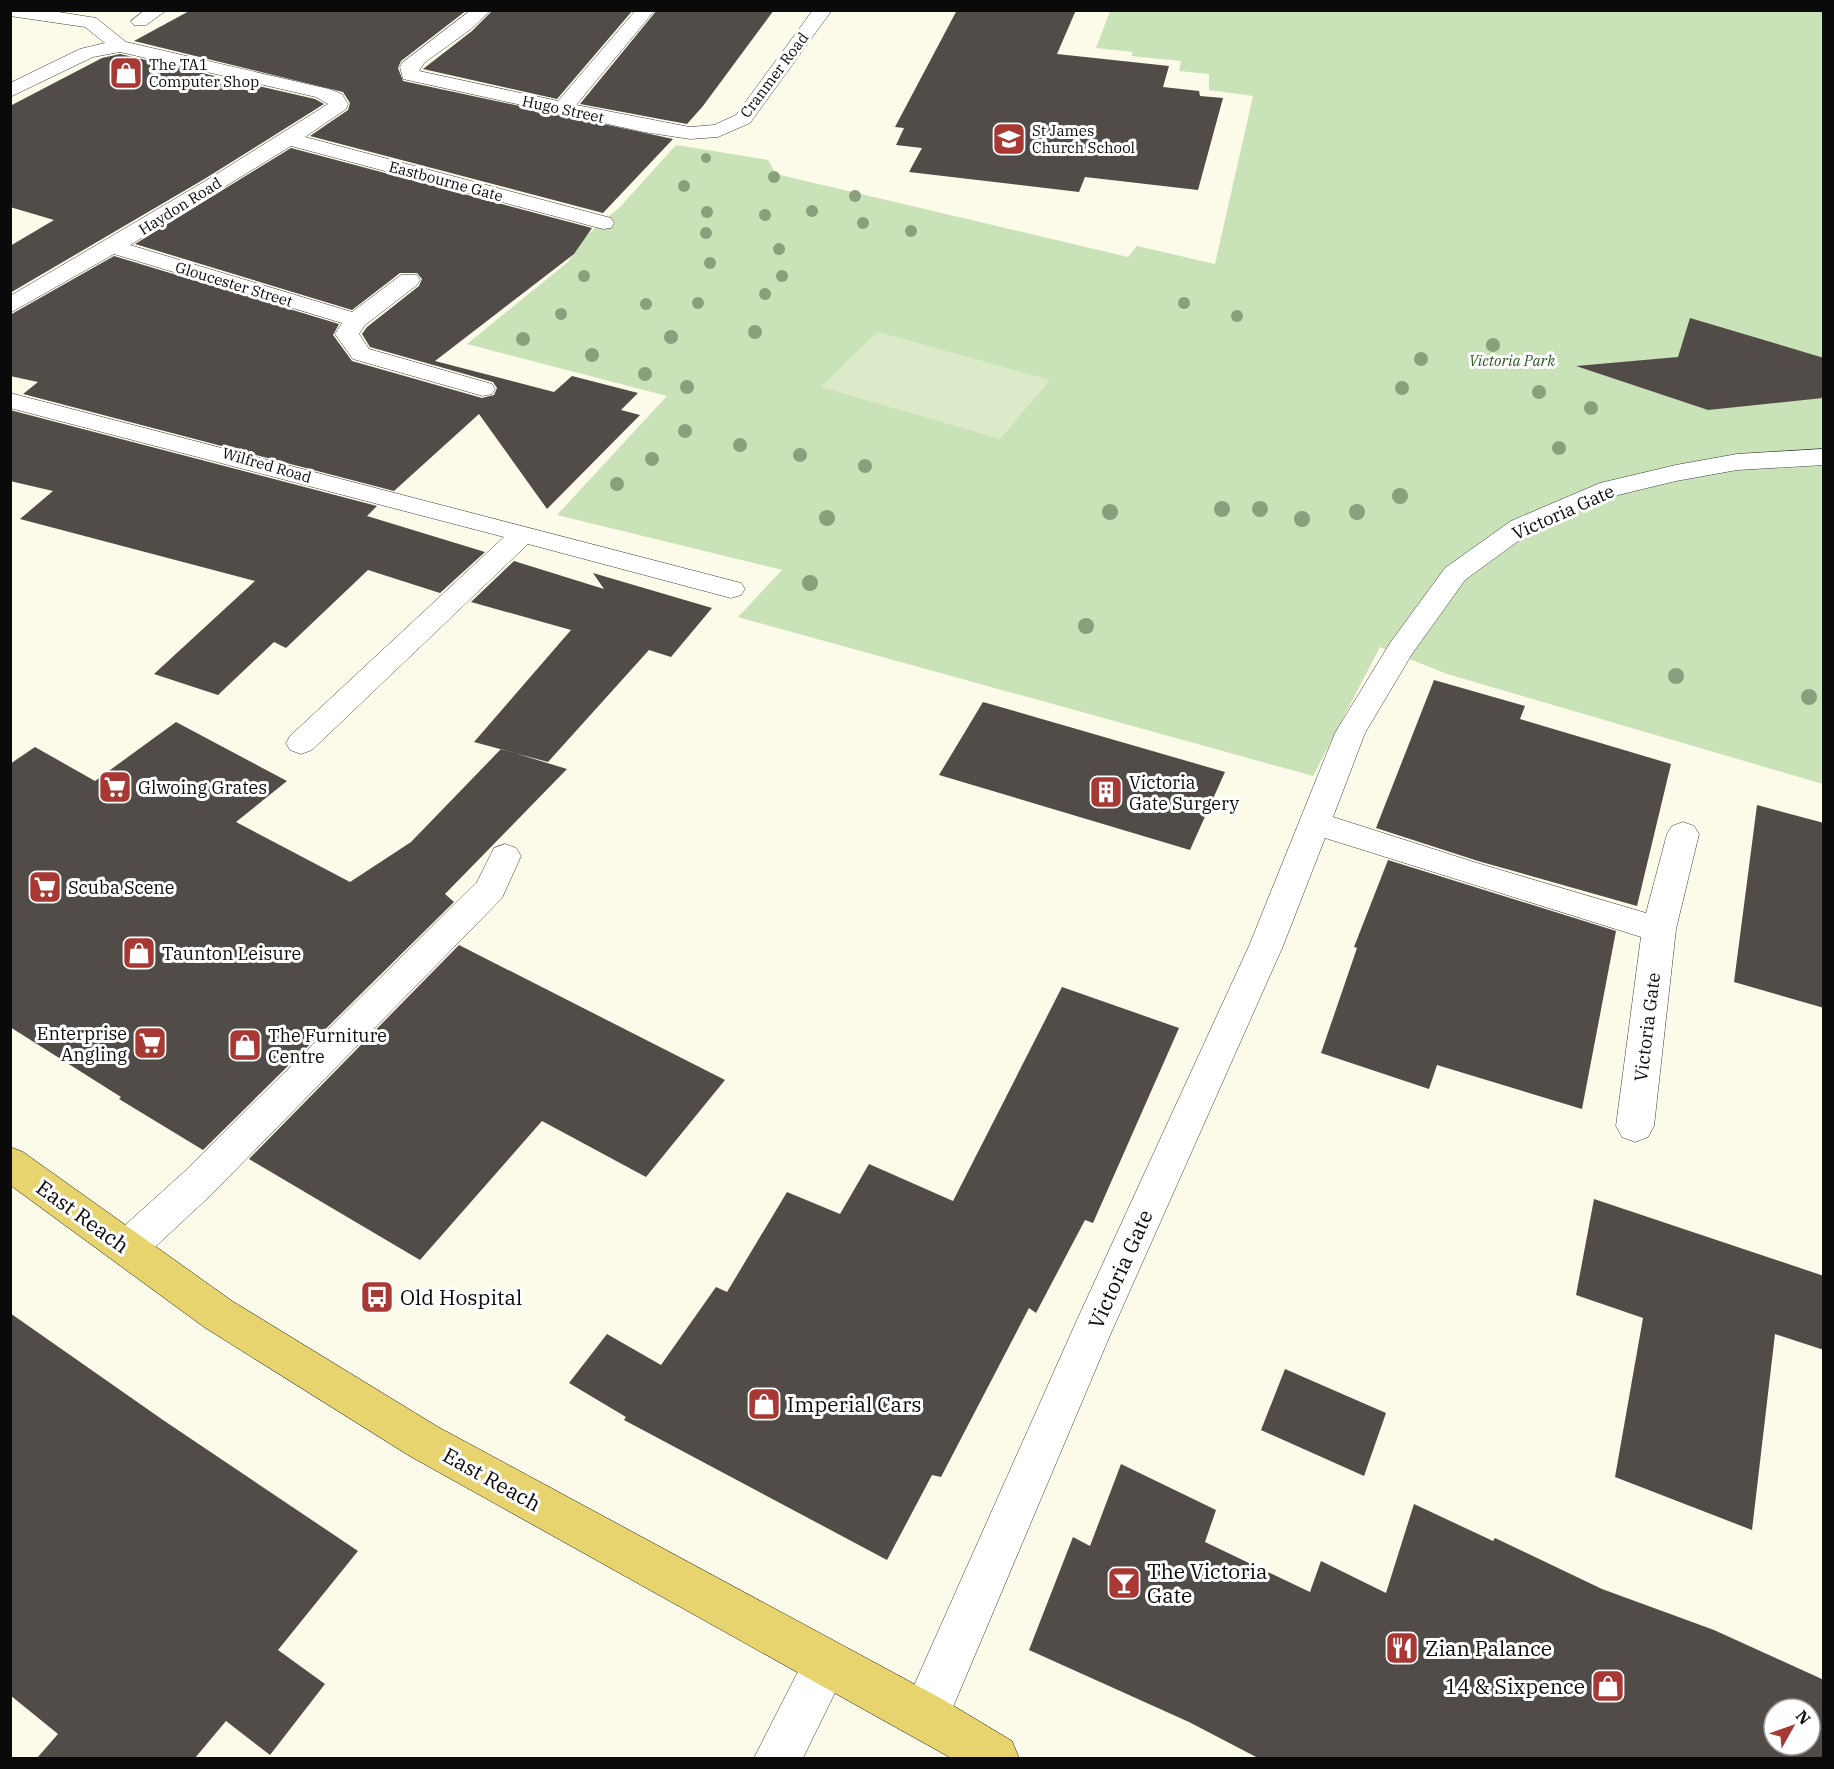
<svg xmlns="http://www.w3.org/2000/svg" width="1834" height="1769" viewBox="0 0 1834 1769" font-family="'IBM Plex Serif',serif">
<style>
.green{fill:#cae2b8}
.pitch{fill:#dceac9}
.building{fill:#514c48;fill-rule:evenodd}
.lines{fill:none;stroke-linecap:round;stroke-linejoin:round}
.minor-casing{stroke:#3d3d3d;stroke-width:1}
.major-casing{stroke:#1b1b1b;stroke-width:1}
.minor{fill:#fff;fill-rule:evenodd}
.major{fill:#e8d46e;fill-rule:evenodd}
.tree{fill:#88a17c}
.labels{text-anchor:middle;dominant-baseline:central;stroke-width:6;stroke-linejoin:round;paint-order:stroke}
.far-poi-label{font-size:15px;fill:#0a0a0a;stroke:#fff;text-anchor:start}
.far-street-label{font-size:15px;fill:#0a0a0a;stroke:#fff}
.far-park-label{font-size:15px;font-style:italic;fill:#2a5923;stroke:#fff}
.street-label{font-size:18px;fill:#0a0a0a;stroke:#fff}
.poi-label{font-size:18px;fill:#0a0a0a;stroke:#fff;text-anchor:start}
.near-street-label{font-size:21px;fill:#0a0a0a;stroke:#fff}
.near-poi-label{font-size:21px;fill:#0a0a0a;stroke:#fff;text-anchor:start}
</style>
<rect width="100%" height="100%" fill="#fcfae9"/>
<path class="green" d="M1110,11h713v773l-376,-110 -67,-27 -67,129 -575,-159 44,-47 -225,-55 110,-119 -200,-52 101,-82 19,-27 33,-28 56,-62 92,15 8,14 352,83 9,-11 78,18 38,-168 -44,-6v-16l-30,-3 2,-10 -50,-5 2,-4 -37,-4z"/>
<path class="pitch" d="M877,332h1l172,48 -50,59 -179,-52z"/>
<path class="building" d="M191,10h276l-66,51 -3,7 5,13 270,58 -70,74 -293,-77 38,-26 2,-7 -7,-11 -209,-51z
M493,10h140l-76,89 -134,-30 49,-38z
M657,10h117l-71,96 -16,18 -107,-20z
M957,10h119l-19,44 112,12 -6,21 36,4 1,5 23,2 -25,92 -113,-13 -6,15 -170,-20 13,-24 -26,-3 8,-17 -9,-1z
M120,54l195,45 9,5 -118,74 -196,115v-47l44,-26 -44,-13v-101l92,-48z
M291,148l301,80 -18,26 -139,107 119,31 18,-16 66,17 -17,17 19,5 -93,94 -68,-95 -85,77 -371,-97 15,-12 -28,-6v-61l104,-59 225,68 -6,11 19,26 130,37 12,-3 3,-7 -4,-6 -123,-35 -8,-13 5,-7 52,-41 3,-7 -5,-6h-17l-48,37 -217,-66z
M1690,318l134,40v39h-3l2,1 -115,12 -132,-44 102,-9z
M10,410l367,96 -10,10 118,36 -45,41 -72,-23 -82,78 -12,-6 -56,53 -64,-21 101,-93 -235,-62 33,-28 -43,-10z
M514,561l90,28 -11,-16 119,35 -41,49 -22,-7 -101,112 -74,-20 97,-112 -100,-28z
M1434,680l91,26 -5,13 151,45 -34,142 -159,-45 -102,-33z
M983,702l242,70 -35,78 -251,-75z
M176,722l111,59 -51,41 114,60 61,-40 90,-93 66,20 -122,125 9,8 -251,248 -84,-51 2,-2 -111,-70v-263l25,-17 60,34z
M1757,805l67,18v185l-90,-26z
M1388,860l228,71 -34,178 -145,-44 -8,24 -108,-36 36,-105 -3,-1z
M459,945l266,135 -79,97 -104,-56 -122,139 -171,-101z
M1062,987l117,41 -86,195 -8,-3 -49,93 -7,-5 -88,169 -9,-2 -45,85 -263,-140 2,-3 -57,-34 38,-49 54,31 55,-78 11,5 60,-100 53,22 29,-50 84,37z
M1594,1199l230,77v74l-49,-16 -23,196 -137,-53 28,-159 -67,-23z
M10,1313l153,107 195,131 -80,99 47,34 -55,71 -44,-34 -31,37h-158l21,-24 -48,-39z
M1285,1369l101,44 -22,63 -103,-46z
M1121,1464l95,46 -11,32 105,50 11,-31 65,32 28,-89 79,37 2,-3 107,51 112,41 110,50v78h-566l-69,-36 -160,-72 44,-113 17,9zM1774,1709h36v36h-36z"/>
<g class="lines">
<g class="minor-casing">
<path id="minor" d="M10,10h36l44,7 6,1 30,24 203,47 13,5 6,10 -2,5 -41,28 306,81 3,5 -3,5 -8,1 -312,-83 -161,99 222,67 49,-37h16l3,5 -3,5 -52,40 -6,9 10,15 123,35 3,5 -3,5 -9,2 -130,-37 -18,-25 7,-11 -228,-69 -104,59v-17l197,-116 121,-76 -12,-7 -196,-45 -27,5 -83,40v-14l70,-34 25,-6 -20,-16 -75,-11z
M145,10h22l-21,15h-12l-3,-4z
M471,10h20l-20,19 -47,34 -5,8 139,30 78,-91h19l-79,95 114,22 24,-2 22,-10 77,-105h19l-82,113 -32,14 -28,2 -46,-7 -241,-53 -3,-12 2,-4z
M10,393l731,190 4,6 -4,6 -10,3 -203,-54 -216,206 -11,4 -11,-4 -4,-7 4,-7 214,-199 -494,-129z
M1824,449v16l-87,5 -61,11 -58,14 -89,38 -64,47 -53,74 -47,79 -32,84 144,46 169,50 21,-79 5,-8 11,-4 11,4 5,8 -23,95 -22,197 -6,11 -13,5 -13,-5 -6,-11 25,-189 -316,-99 -42,108 -172,387 -169,400 -17,7 -17,-7 -7,-17 7,-17 169,-379 172,-374 86,-213 55,-90 55,-75 66,-47 89,-38 76,-18 61,-11z
M505,844l11,4 5,8 -19,42 -291,297 -70,65 -14,5 -14,-5 -6,-12 6,-12 72,-65 292,-289 17,-34z
M827,1639l16,7 7,16 -47,96h-49l57,-112z"/>
</g>
<g class="major-casing">
<path id="major" d="M10,1147l13,5 209,149 206,126 504,272 70,42 7,17h-68l-543,-303 -204,-128 -194,-142z"/>
</g>
<use href="#minor" class="minor"/>
<use href="#major" class="major"/>
</g>
<g class="tree">
<circle cx="706" cy="158" r="5"/>
<circle cx="774" cy="177" r="6"/>
<circle cx="684" cy="186" r="6"/>
<circle cx="855" cy="196" r="6"/>
<circle cx="812" cy="211" r="6"/>
<circle cx="707" cy="212" r="6"/>
<circle cx="765" cy="215" r="6"/>
<circle cx="863" cy="223" r="6"/>
<circle cx="911" cy="231" r="6"/>
<circle cx="706" cy="233" r="6"/>
<circle cx="779" cy="249" r="6"/>
<circle cx="710" cy="263" r="6"/>
<circle cx="584" cy="276" r="6"/>
<circle cx="782" cy="276" r="6"/>
<circle cx="765" cy="294" r="6"/>
<circle cx="698" cy="303" r="6"/>
<circle cx="1184" cy="303" r="6"/>
<circle cx="646" cy="304" r="6"/>
<circle cx="561" cy="314" r="6"/>
<circle cx="1237" cy="316" r="6"/>
<circle cx="755" cy="332" r="7"/>
<circle cx="671" cy="337" r="7"/>
<circle cx="523" cy="339" r="7"/>
<circle cx="1493" cy="345" r="7"/>
<circle cx="592" cy="355" r="7"/>
<circle cx="1421" cy="359" r="7"/>
<circle cx="645" cy="374" r="7"/>
<circle cx="687" cy="387" r="7"/>
<circle cx="1402" cy="388" r="7"/>
<circle cx="1539" cy="392" r="7"/>
<circle cx="1591" cy="408" r="7"/>
<circle cx="685" cy="431" r="7"/>
<circle cx="740" cy="445" r="7"/>
<circle cx="1559" cy="448" r="7"/>
<circle cx="800" cy="455" r="7"/>
<circle cx="652" cy="459" r="7"/>
<circle cx="865" cy="466" r="7"/>
<circle cx="617" cy="484" r="7"/>
<circle cx="1400" cy="496" r="8"/>
<circle cx="1222" cy="509" r="8"/>
<circle cx="1260" cy="509" r="8"/>
<circle cx="1110" cy="512" r="8"/>
<circle cx="1357" cy="512" r="8"/>
<circle cx="827" cy="518" r="8"/>
<circle cx="1302" cy="519" r="8"/>
<circle cx="810" cy="583" r="8"/>
<circle cx="1086" cy="626" r="8"/>
<circle cx="1676" cy="676" r="8"/>
<circle cx="1809" cy="697" r="8"/>
</g>
<defs>
<g id="shop-square" transform="scale(1.725)"><rect x="-9" y="-9" width="18" height="18" rx="4" fill="#a83834" stroke="#fff"/><path d="M-5-2.5h2.3a2.7 3.5 0 0 1 5.4 0H5L5.5 6h-11ZM-1.5-2.5h3a1.5 2.3 0 0 0-3 0Z" fill="#fff"/></g>
<g id="school-square" transform="scale(1.725)"><rect x="-9" y="-9" width="18" height="18" rx="4" fill="#a83834" stroke="#fff"/><path d="M0-5L7-2L0 1L-7-2ZM-4 1L0 2.5L4 1V4Q0 6-4 4Z" fill="#fff"/></g>
<g id="supermarket-square" transform="scale(1.725)"><rect x="-9" y="-9" width="18" height="18" rx="4" fill="#a83834" stroke="#fff"/><path d="M-6-5.5h2.5l.6 2H6L4.5 2H-2.5L-4.4-4H-6ZM-1.5 3.2a1.3 1.3 0 1 0 .1 0ZM3 3.2a1.3 1.3 0 1 0 .1 0Z" fill="#fff"/></g>
<g id="building-square" transform="scale(1.725)"><rect x="-9" y="-9" width="18" height="18" rx="4" fill="#a83834" stroke="#fff"/><path d="M-4-6H4V6H1V3H-1V6H-4ZM-2.5-4.3h1.7v1.8h-1.7ZM.8-4.3h1.7v1.8H.8ZM-2.5-1h1.7V.8h-1.7ZM.8-1h1.7V.8H.8Z" fill="#fff"/></g>
<g id="bus-square" transform="scale(1.725)"><rect x="-9" y="-9" width="18" height="18" rx="4" fill="#a83834" stroke="#fff"/><path d="M-5-6H5V4H4V6H2V4H-2V6H-4V4H-5ZM-3.5-4V0h7V-4ZM-3.5 1.2v1.5H-2V1.2ZM2 1.2v1.5H3.5V1.2Z" fill="#fff"/></g>
<g id="bar-square" transform="scale(1.725)"><rect x="-9" y="-9" width="18" height="18" rx="4" fill="#a83834" stroke="#fff"/><path d="M-6-5H6L.8 .8V4.5H3.5V6h-7V4.5H-.8V.8Z" fill="#fff"/></g>
<g id="restaurant-square" transform="scale(1.725)"><rect x="-9" y="-9" width="18" height="18" rx="4" fill="#a83834" stroke="#fff"/><path d="M-5-6h1v4h1v-4h1v4h1v-4h1v5L-1.5 .5V6h-2V.5L-5-1ZM5-6V6H3V1.5H1.5Q1.5-4 5-6Z" fill="#fff"/></g>
</defs>
<g fill-rule="evenodd">
<use href="#shop-square" x="126" y="73"/>
<use href="#school-square" x="1009" y="139"/>
<use href="#supermarket-square" x="115" y="787"/>
<use href="#building-square" x="1106" y="792"/>
<use href="#supermarket-square" x="45" y="887"/>
<use href="#shop-square" x="139" y="953"/>
<use href="#supermarket-square" x="150" y="1043"/>
<use href="#shop-square" x="245" y="1045"/>
<use href="#bus-square" x="377" y="1297"/>
<use href="#shop-square" x="764" y="1404"/>
<use href="#bar-square" x="1124" y="1583"/>
<use href="#restaurant-square" x="1402" y="1648"/>
<use href="#shop-square" x="1608" y="1686"/>
</g>
<g class="labels">
<g class="far-poi-label">
<text x="149" y="64">The TA1<tspan x="149" dy="17">Computer Shop</tspan></text>
<text x="1032" y="130">St James<tspan x="1032" dy="17">Church School</tspan></text>
</g>
<g class="far-street-label">
<text transform="translate(774 75) rotate(-53)">Cranmer Road</text>
<text transform="translate(563 109) rotate(12)">Hugo Street</text>
<text transform="translate(446 181) rotate(15)">Eastbourne Gate</text>
<text transform="translate(180 206) rotate(-32)">Haydon Road</text>
<text transform="translate(234 284) rotate(17)">Gloucester Street</text>
<text transform="translate(267 465) rotate(16)">Wilfred Road</text>
</g>
<g class="far-park-label">
<text x="1512" y="360">Victoria Park</text>
</g>
<g class="street-label">
<text transform="translate(1563 512) rotate(-24)">Victoria Gate</text>
<text transform="translate(1647 1027) rotate(-83)">Victoria Gate</text>
</g>
<g class="poi-label">
<text x="1129" y="782">Victoria<tspan x="1129" dy="21">Gate Surgery</tspan></text>
<text x="138" y="787">Glwoing Grates</text>
<text x="68" y="887">Scuba Scene</text>
<text x="162" y="953">Taunton Leisure</text>
<text x="127" y="1033" text-anchor="end">Enterprise<tspan x="127" dy="21">Angling</tspan></text>
<text x="268" y="1035">The Furniture<tspan x="268" dy="21">Centre</tspan></text>
</g>
<g class="near-street-label">
<text transform="translate(83 1216) rotate(36)">East Reach</text>
<text transform="translate(1120 1269) rotate(-66)">Victoria Gate</text>
<text transform="translate(492 1479) rotate(29)">East Reach</text>
</g>
<g class="near-poi-label">
<text x="400" y="1297">Old Hospital</text>
<text x="787" y="1404">Imperial Cars</text>
<text x="1147" y="1571">The Victoria<tspan x="1147" dy="24">Gate</tspan></text>
<text x="1425" y="1648">Zian Palance</text>
<text x="1585" y="1686" text-anchor="end">14 &amp; Sixpence</text>
</g>
</g>
<rect width="1834" height="1769" fill="none" stroke="#0a0a0a" stroke-width="24"/>
<g transform="translate(1792 1727) rotate(50)"><circle r="28" fill="#ffffff" stroke="#9d9d9d" stroke-width="1.5"/>
<path d="M0-4.5L10 22L0 15L-10 22Z" fill="#a83834"/>
<text y="-9" font-size="16" font-weight="bold" text-anchor="middle" fill="#0a0a0a">N</text>
</g>
</svg>
